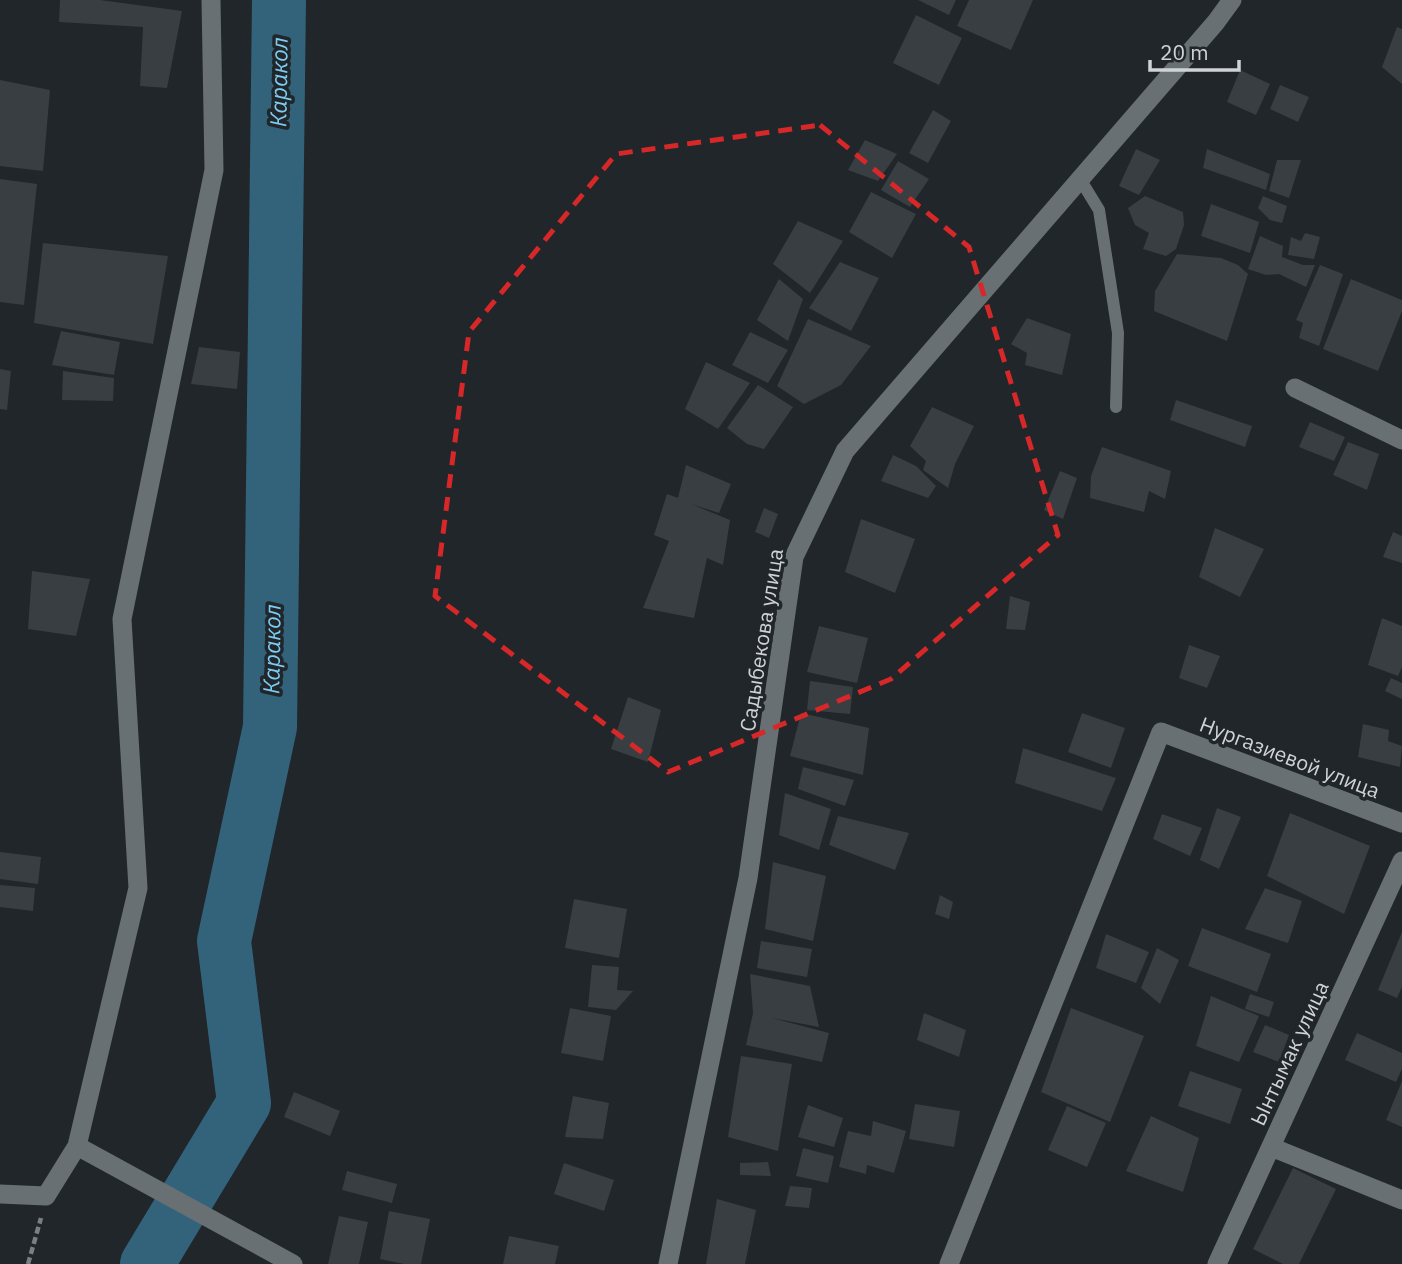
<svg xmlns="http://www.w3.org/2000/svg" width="1402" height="1264" viewBox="0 0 1402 1264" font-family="'IBM Plex Sans',sans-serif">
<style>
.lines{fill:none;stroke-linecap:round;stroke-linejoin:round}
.river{stroke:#32637b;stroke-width:54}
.building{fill:#383e42}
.path{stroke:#7a7f82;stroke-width:4.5;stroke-dasharray:7 3.5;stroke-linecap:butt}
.service{stroke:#697074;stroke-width:12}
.minor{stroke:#697074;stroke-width:19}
.marked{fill:none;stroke:#d62828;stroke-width:5;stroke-dasharray:14 9;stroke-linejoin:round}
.labels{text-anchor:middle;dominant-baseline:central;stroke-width:7;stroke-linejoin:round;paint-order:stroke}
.street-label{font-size:21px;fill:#cfd3d5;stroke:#20262a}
.water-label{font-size:23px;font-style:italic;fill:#7dccf3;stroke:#20262a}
</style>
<rect width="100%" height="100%" fill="#20262a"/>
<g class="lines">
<path class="river" d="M147,1264l97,-161 -20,-162 46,-214 9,-727"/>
</g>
<path class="building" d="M60,0h40l82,11 -15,77 -27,-2 3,-59 -84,-5z
M918,0h38l-7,15z
M969,0h64l-22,50 -54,-24z
M916,15l46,23 -23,47 -46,-22z
M1397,27l5,2v55l-20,-17z
M1240,70l30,14 -14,31 -29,-13z
M0,80l50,10 -7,81 -43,-5z
M1280,85l29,12 -11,25 -28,-13z
M933,110l18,11 -23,42 -19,-10z
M865,140l32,14 -19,27 -30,-11z
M1136,149l24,11 -21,35 -20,-9z
M1207,149l63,25 -4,16 -63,-22z
M1277,160h24l-12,38 -20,-7z
M898,161l31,18 -19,28 -29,-17z
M0,179l37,5 -13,121 -24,-3z
M871,192l45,22 -24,44 -43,-26z
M1145,196l38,16 1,13 -8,24 -10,7 -23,-7 6,-16 -14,-8 -7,-17z
M1263,196l24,10 -5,17 -12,-3 -12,-12z
M1211,204l48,18 -9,31 -49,-17z
M798,221l45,20 -33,52 -37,-29z
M1305,233l15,4 -6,22 -26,-4 3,-18 10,4z
M1260,236l23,10 -1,11 21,8h12l-9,22 -27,-13 -13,1 -18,-6z
M43,243l125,13 -15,88 -119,-21z
M1177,254l44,4 17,7 10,9 -21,67 -73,-30 1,-20z
M840,262l39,16 -28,53 -42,-23z
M1320,265l23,9 -24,72 -20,-8 4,-15 -7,-3z
M779,279l24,20 -15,42 -31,-21z
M1351,279l51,21v11l-24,60 -55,-22z
M1027,318l44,16 -9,41 -37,-10 2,-12 -16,-9z
M808,319l63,27 -30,39 -37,19 -27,-18z
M61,331l59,11 -6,33 -62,-10z
M750,332l38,18 -20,33 -36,-18z
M199,347l41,5 -3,37 -46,-5z
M706,362l44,21 -32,46 -33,-20z
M0,369l11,2 -4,39 -7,-1z
M63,371l51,7 -1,23 -51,-1z
M758,385l35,22 -29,42 -17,-5 -20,-16z
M1176,400l76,26 -7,21 -75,-27z
M932,407l42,19 -19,38 -7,24 -25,-18 3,-9 -16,-15z
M1310,422l35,15 -11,24 -35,-14z
M1348,442l31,12 -12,36 -34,-15z
M1102,447l69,24 -6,28 -16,-8 -5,21 -54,-14 1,-22z
M893,455l23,11 20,20 -8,12 -47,-17z
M686,465l45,19 -12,29 -28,-9 39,16 -7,45 -16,-7 -13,60 -51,-10 26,-67 -15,-6 13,-41 11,4z
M1060,471l17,7 -14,41 -19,-9z
M764,508l14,6 -9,24 -14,-6z
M861,519l54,20 -20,54 -50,-21z
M1215,528l49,21 -24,48 -41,-20z
M1393,532l9,4v27l-19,-6z
M32,571l58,8 -14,57 -48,-7z
M1010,596l20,6 -5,28 -19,-1z
M1382,618l20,8v41l-4,9 -30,-11z
M819,626l49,12 -11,45 -50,-11z
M1189,645l31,11 -13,32 -28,-10z
M1391,678l11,5v16l-17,-8z
M810,681l43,6 -3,27 -43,-4z
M628,697l33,13 -13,52 -37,-13z
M801,713l68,15 -6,47 -73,-19z
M1082,713l43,15 -14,40 -43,-16z
M1363,724l26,6 -1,11 14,5 -2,21 -42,-10z
M1023,748l93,30 -14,33 -87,-28z
M803,767l51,13 -9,26 -47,-17z
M785,793l46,16 -12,41 -40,-15z
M1217,808l24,9 -22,52 -19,-9z
M1290,813l80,33 -26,68 -77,-38z
M1162,814l40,14 -12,28 -37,-17z
M838,816l71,17 -14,37 -66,-25z
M0,852l41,5 -3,27 -38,-5z
M773,862l53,14 -13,65 -48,-12z
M0,885l35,3 -2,23 -33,-4z
M1265,888l37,13 -14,42 -43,-14z
M940,895l13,7 -4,17 -14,-5z
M574,899l53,10 -8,49 -54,-10z
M1202,928l69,26 -14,38 -69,-26z
M1402,932v55l-5,11 -19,-8z
M1106,934l43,18 -13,31 -40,-15z
M761,941l51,8 -5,28 -50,-9z
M1157,948l22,12 -19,44 -19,-16z
M592,965l27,2 -2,23 16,1 -17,19 -28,-3z
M750,974l60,12 9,41 -47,-9 57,15 -7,29 -76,-17 7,-32z
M1250,994l24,8 -5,15 -24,-8z
M1211,996l48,20 -20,46 -43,-16z
M570,1008l41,8 -8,45 -42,-8z
M1071,1008l73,28 -34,86 -69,-30z
M924,1013l42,17 -7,27 -42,-17z
M1265,1025l24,10 -10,27 -26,-10z
M1357,1033l45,20v16l-6,13 -51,-22z
M741,1056l51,8 -14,87 -50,-14z
M1190,1071l52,18 -12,35 -52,-18z
M1402,1081v46l-16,-7z
M294,1092l46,19 -10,25 -46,-19z
M573,1096l36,7 -6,36 -38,-2z
M915,1104l45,7 -6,36 -45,-8z
M808,1105l35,13 -9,29 -36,-10z
M1067,1106l39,17 -19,44 -39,-17z
M1151,1116l48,22 -16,54 -57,-21z
M873,1121l33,10 -12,42 -27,-8 -1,9 -27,-7 9,-36 23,5z
M803,1148l31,8 -6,27 -32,-7z
M768,1162l3,14 -31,-1v-12z
M564,1163l50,17 -10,31 -50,-17z
M1293,1168l43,21 -37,75h-16l-30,-15z
M347,1171l50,13 -5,19 -50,-13z
M790,1186l22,2 -3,20 -24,-2z
M717,1199l39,11 -11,54h-39z
M389,1211l41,8 -9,45h-17l-24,-5z
M339,1216l29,6 -9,42h-31z
M509,1236l50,10 -4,18h-52z"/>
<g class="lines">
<path class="path" d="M28,1264l13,-46"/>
<path class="service" d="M1080,179l19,31 19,123 -2,74"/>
<path class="minor" d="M1295,388l107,52
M77,1146l216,118
M1271,1147l131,53
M0,1194l46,2 31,-50 61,-258 -16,-269 92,-449 -3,-170
M668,1264l80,-386 46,-321 51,-106 371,-429 16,-22
M949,1264l212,-532 241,91
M1217,1264l185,-403"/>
</g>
<path class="marked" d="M820,125l149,122 89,288 -167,144 -223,93 -233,-176 34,-264 147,-178z"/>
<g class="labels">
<g class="street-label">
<text transform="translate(761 640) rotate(-81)">Садыбекова улица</text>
<text transform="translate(1290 757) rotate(21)">Нургазиевой улица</text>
<text transform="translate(1289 1053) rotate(-65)">Ынтымак улица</text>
</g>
<g class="water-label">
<text transform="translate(278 82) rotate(-89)">Каракол</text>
<text transform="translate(271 649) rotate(-89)">Каракол</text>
</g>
</g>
<path d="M1150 60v10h89v-10" fill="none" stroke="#cfd3d5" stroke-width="3.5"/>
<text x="1160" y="60" font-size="21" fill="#cfd3d5" stroke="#20262a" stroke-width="5" paint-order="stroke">20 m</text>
</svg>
